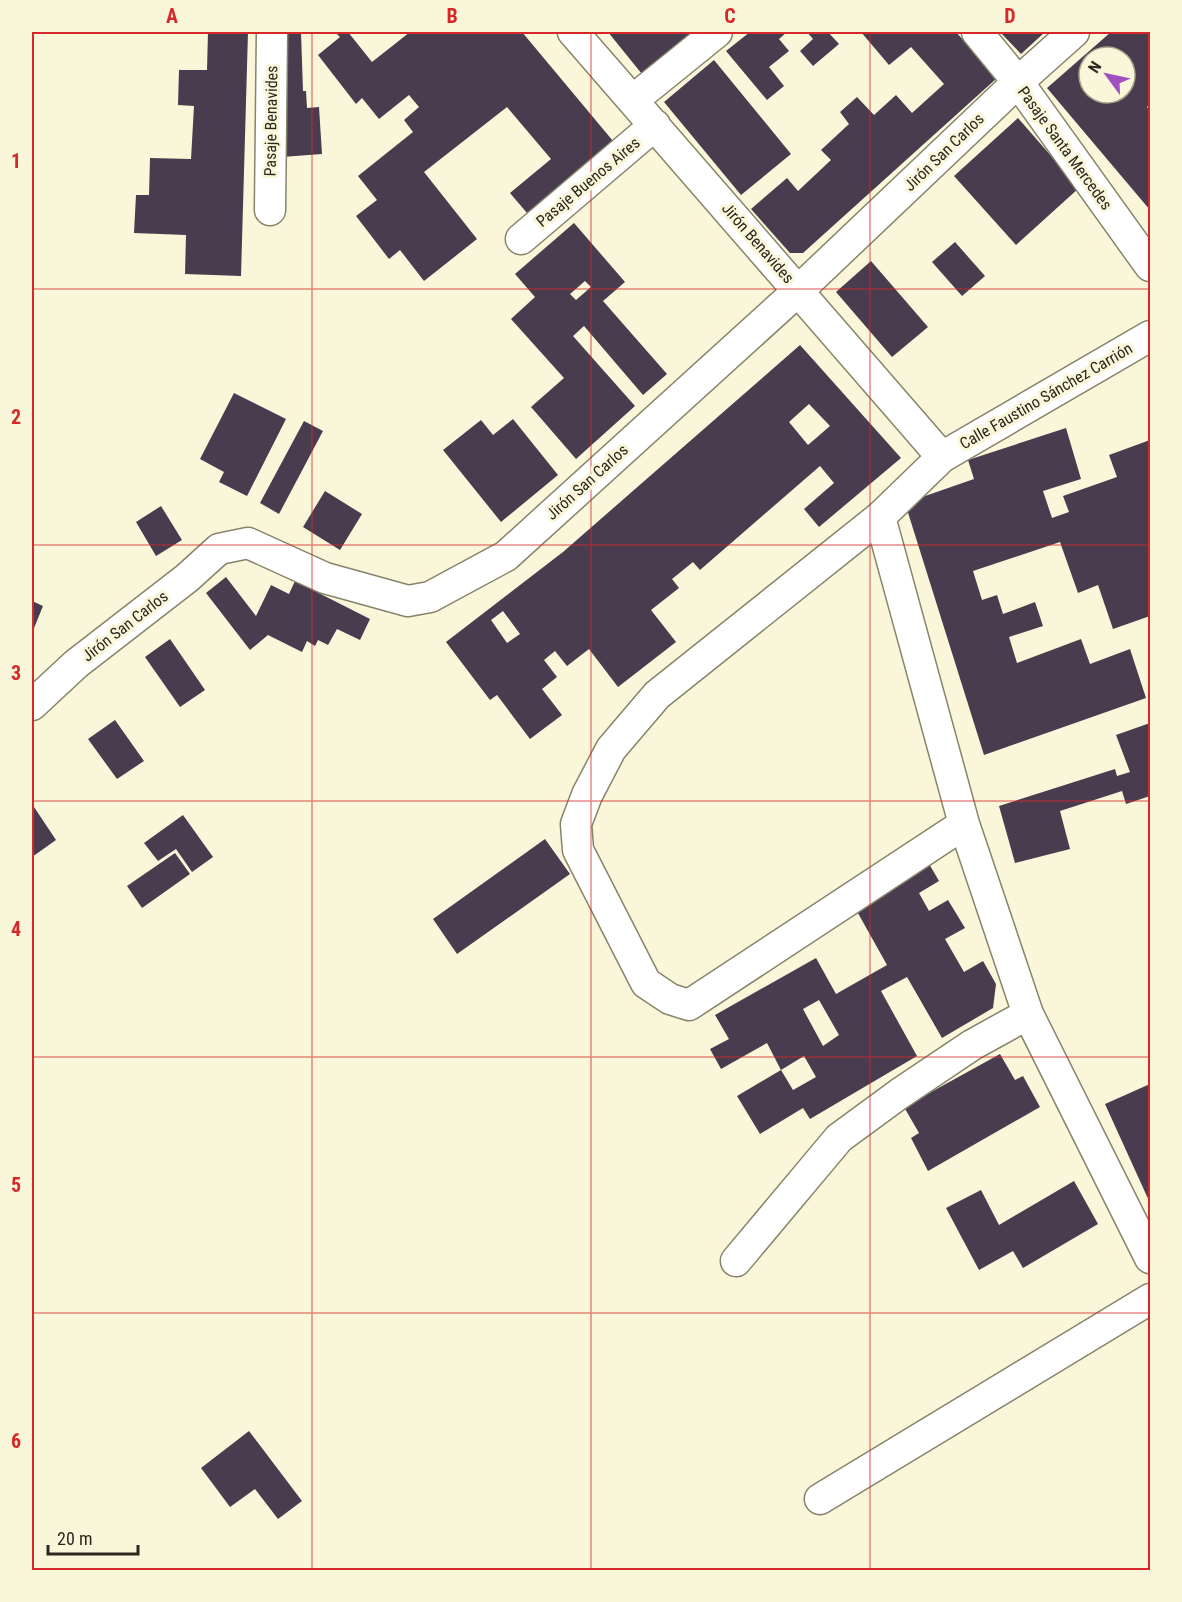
<svg xmlns="http://www.w3.org/2000/svg" width="1182" height="1602" viewBox="0 0 1182 1602" font-family="'Roboto Condensed',sans-serif">
<style>
.building{fill:#493c4f;fill-rule:evenodd}
.lines{fill:none;stroke-linecap:round;stroke-linejoin:round}
.street-casing{stroke:#87846a;stroke-width:33}
.street{stroke:#fff;stroke-width:30}
.grid{fill:none;stroke:#d62828;stroke-width:1.5;stroke-opacity:0.55}
.labels{text-anchor:middle;dominant-baseline:central;stroke-width:6;stroke-linejoin:round;paint-order:stroke}
.street-label{font-size:16px;fill:#2a281e;stroke:#faf6da}
.neatline{fill:none;stroke:#d62828;stroke-width:2}
.grid-label{font-size:20px;text-anchor:middle;font-weight:bold;fill:#d62828}
</style>
<rect width="100%" height="100%" fill="#faf6da"/>
<path class="building" d="M208,32h40l-7,244 -56,-2 1,-39 -52,-2 2,-38h13l1,-37 41,1 3,-53 -16,-1 1,-35h28z
M274,32h27l2,59h3l1,17 12,-1 3,47 -40,3z
M335,32h13l24,30 38,-30h112l91,109 -86,72 -17,-20 41,-34 -44,-52 -83,65 53,67 -53,42 -24,-31 -11,9 -33,-43 21,-16 -19,-24 55,-44 -9,-12 15,-13 -10,-12 -30,24 -17,-21 -6,6 -38,-49 22,-18z
M608,32h104l-62,52z
M750,32h37l-8,7 10,12 -20,16 15,19 -17,14 -41,-49z
M807,32h21l11,12 -26,22 -13,-15 13,-12z
M861,32h95l41,46 -194,175h-13l-39,-44 36,-31 11,13 33,-31 -10,-10 28,-26 -9,-12 17,-15 17,18 22,-20 16,18 32,-29 -33,-37 -22,18z
M1000,32h45l-24,22z
M1111,32h39v72l-3,3 3,4v99l-103,-122zM1089,57h36v36h-36z
M714,60l77,94 -50,41 -77,-93z
M1018,118l61,70 -63,57 -62,-69z
M574,223l51,59 -22,19 64,73 -24,21 -59,-69 -11,10 62,70 -59,53 -45,-52 33,-29 -53,-59 24,-22 -20,-23zM585,281l6,6 -15,13 -6,-6z
M955,242l30,34 -23,20 -30,-34z
M871,261l57,66 -36,30 -56,-65z
M800,345l101,113 -82,69 -15,-18 30,-26 -14,-17 -120,104 -7,-8 -21,17 7,9 -28,22 25,32 -58,45 -29,-38 -22,17 -12,-15 -11,9 13,17 -15,12 20,26 -32,24 -33,-44 -7,5 -44,-58 117,-90zM809,404l21,22 -22,19 -19,-23zM503,611l17,23 -13,9 -16,-23z
M234,393l52,26 -39,77 -28,-14 5,-10 -24,-13z
M513,419l45,56 -57,47 -58,-72 38,-30 12,15z
M304,421l19,10 -44,83 -19,-11z
M1066,428l15,51 -38,12 9,27 17,-6 -6,-16 54,-19 -8,-22 41,-15v176l-37,13 -15,-44 -20,8 -18,-51 -87,29 9,29 15,-5 6,19 32,-12 8,24 -34,11 8,26 64,-24 9,25 40,-15 16,49 -162,57 -79,-252 69,-24 -6,-19z
M325,491l37,23 -22,36 -37,-23z
M161,506l21,34 -26,16 -20,-34z
M226,577l30,39 15,-31 18,9 6,-13 75,38 -10,21 -23,-11 -9,16 -10,-5 -3,6 -8,-5 -5,11 -34,-17 -18,15 -44,-57z
M32,601l11,5 -11,27z
M170,639l35,51 -25,17 -35,-50z
M115,720l29,41 -27,18 -29,-40z
M1150,723v73l-24,8 -4,-13 -62,20 10,38 -55,14 -16,-57 116,-37 2,7 13,-4 -14,-37z
M32,804l24,36 -24,17z
M183,815l30,42 -21,15 -16,-23 -18,12 -14,-18z
M545,839l25,35 -113,80 -24,-35z
M175,853l15,21 -48,34 -15,-22z
M928,862l11,19 -20,12 10,18 19,-11 17,28 -20,11 19,33 19,-11 13,23 -3,24 -51,30 -35,-61 -26,14 36,65 -107,63 -7,-11 -43,26 -23,-38 44,-26 12,20 23,-13 -12,-21 -23,14 -14,-27 -46,26 -11,-20 19,-10 -14,-24 101,-57 20,36 51,-29 -33,-59zM819,1000l20,35 -16,11 -20,-37z
M1000,1054l15,26 8,-4 17,31 -112,64 -17,-33 8,-5 -15,-26z
M1150,1084v119l-45,-99z
M1074,1181l24,43 -75,44 -10,-17 -34,19 -33,-62 35,-18 18,35z
M249,1431l53,70 -24,18 -23,-30 -25,18 -29,-39z"/>
<g class="lines">
<g class="street-casing">
<path id="street" d="M573,32l369,425
M977,32l41,50 132,184
M633,100l84,-68
M270,210l2,-178
M521,239l134,-114
M1150,336l-208,121 -62,60 84,307 64,190 122,244
M880,517l-223,178 -46,54 -24,46 -11,29 2,26 68,133 24,16 19,6 275,-181
M32,705l44,-41 111,-86 32,-29 29,-6 77,35 83,23 22,-4 76,-41 293,-266 219,-208 56,-50
M736,1261l103,-123 60,-44 73,-49 56,-31
M820,1499l330,-200"/>
</g>
<use href="#street" class="street"/>
</g>
<path class="grid" d="M312,32v1538M591,32v1538M870,32v1538M32,289h1118M32,545h1118M32,801h1118M32,1057h1118M32,1313h1118"/>
<g class="labels">
<g class="street-label">
<text transform="translate(271 121) rotate(-89)">Pasaje Benavides</text>
<text transform="translate(1065 148) rotate(54)">Pasaje Santa Mercedes</text>
<text transform="translate(944 152) rotate(-44)">Jirón San Carlos</text>
<text transform="translate(588 182) rotate(-40)">Pasaje Buenos Aires</text>
<text transform="translate(758 243) rotate(49)">Jirón Benavides</text>
<text transform="translate(1046 396) rotate(-30)">Calle Faustino Sánchez Carrión</text>
<text transform="translate(587 482) rotate(-42)">Jirón San Carlos</text>
<text transform="translate(125 626) rotate(-38)">Jirón San Carlos</text>
</g>
</g>
<rect width="1182" height="1602" fill="none" stroke="#faf6da" stroke-width="66"/>
<g transform="translate(1107 75) rotate(303)"><circle r="28" fill="#faf6da" stroke="#a7a48f" stroke-width="1.5"/>
<path d="M0-4.5L10 22L0 15L-10 22Z" fill="#9f50c1"/>
<text y="-9" font-size="16" font-weight="bold" text-anchor="middle" fill="#2a281e">N</text>
</g>
<path d="M48 1545v9h90v-9" fill="none" stroke="#2a281e" stroke-width="3"/>
<text x="57" y="1545" font-size="18" fill="#2a281e" stroke="#faf6da" stroke-width="4.5" paint-order="stroke">20 m</text>
<rect x="33" y="33" width="1116" height="1536" class="neatline"/>
<g class="grid-label">
<text x="172" y="23">A</text>
<text x="452" y="23">B</text>
<text x="730" y="23">C</text>
<text x="1010" y="23">D</text>
<text x="16" y="168">1</text>
<text x="16" y="424">2</text>
<text x="16" y="680">3</text>
<text x="16" y="936">4</text>
<text x="16" y="1192">5</text>
<text x="16" y="1448">6</text>
</g>
</svg>
